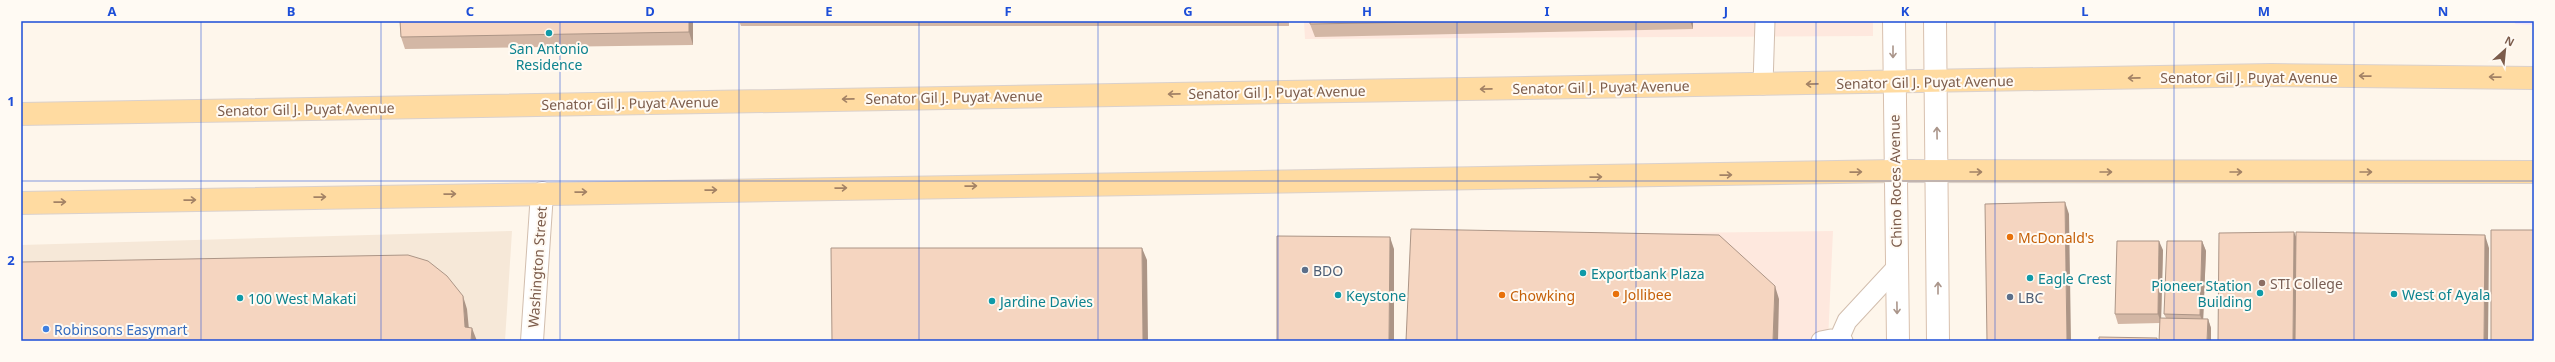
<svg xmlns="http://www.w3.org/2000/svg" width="2555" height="362" viewBox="0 0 2555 362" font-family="'Noto Sans',sans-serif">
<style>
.residential{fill:#f6e8d8}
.commercial{fill:#fee8de}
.education{fill:#f3e7fb}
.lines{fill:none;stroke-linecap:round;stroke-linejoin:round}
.service-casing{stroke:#d2beae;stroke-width:21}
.tertiary-casing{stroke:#d2beae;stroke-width:24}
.secondary-casing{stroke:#d8c0ae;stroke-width:24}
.primary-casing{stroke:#dad1cd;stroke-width:24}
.service{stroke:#fff;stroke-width:19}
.tertiary{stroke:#fff;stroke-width:22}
.secondary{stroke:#fff;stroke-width:22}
.primary{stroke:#ffdba1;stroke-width:22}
.wall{fill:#d3b7a5}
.shaded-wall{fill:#ac9586}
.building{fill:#f5d5c0;stroke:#ac9586}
.oneway{stroke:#aa958a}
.oneway2{stroke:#a38265}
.grid{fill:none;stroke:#1d4ed8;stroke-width:1;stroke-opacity:0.55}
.culture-dot{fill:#0f9aa8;stroke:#fffaf3;stroke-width:1.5}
.food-dot{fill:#e8710a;stroke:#fffaf3;stroke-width:1.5}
.service-dot{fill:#5c6f8a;stroke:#fffaf3;stroke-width:1.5}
.education-dot{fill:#8d6e63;stroke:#fffaf3;stroke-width:1.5}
.shop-dot{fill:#3f7fe0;stroke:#fffaf3;stroke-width:1.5}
.labels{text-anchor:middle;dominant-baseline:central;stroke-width:4;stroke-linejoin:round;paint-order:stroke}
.culture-label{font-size:14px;fill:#0d838f;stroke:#fffaf3;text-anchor:start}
.street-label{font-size:14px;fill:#7c5c4b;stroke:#fffaf3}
.food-label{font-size:14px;fill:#c56008;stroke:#fffaf3;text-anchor:start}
.service-label{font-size:14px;fill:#4e5e75;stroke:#fffaf3;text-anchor:start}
.education-label{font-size:14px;fill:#785e54;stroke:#fffaf3;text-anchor:start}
.shop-label{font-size:14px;fill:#366cbe;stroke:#fffaf3;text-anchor:start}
.neatline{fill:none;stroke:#1d4ed8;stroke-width:1.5}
.grid-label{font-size:13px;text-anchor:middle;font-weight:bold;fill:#1d4ed8}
</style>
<rect width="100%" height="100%" fill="#fef6eb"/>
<path class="residential" d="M512,231l-7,110h-484v-96z"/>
<path class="commercial" d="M1304,21h569v15l-568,3z
M1833,231l-5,110h-421l4,-105z"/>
<path class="education" d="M2515,21h19v4l-19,-1z"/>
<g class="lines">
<g class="service-casing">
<path id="service" d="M1763,85l2,-64
M1839,339l8,-18 50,-54
M1821,341l10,-2 12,2"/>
</g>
<g class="tertiary-casing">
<path id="tertiary" d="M532,341l10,-148"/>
</g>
<g class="secondary-casing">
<path id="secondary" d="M1894,21l4,320
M1935,21l3,320"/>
</g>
<g class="primary-casing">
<path id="primary" d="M21,114l2250,-39 263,3
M21,203l1874,-32 639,1"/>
</g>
<use href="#service" class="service"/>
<use href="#tertiary" class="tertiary"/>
<use href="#secondary" class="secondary"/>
<use href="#primary" class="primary"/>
</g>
<path class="wall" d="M400,21h293v24l-288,4 -4,-12z
M739,21h550v5h-548z
M1310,21h383v8l-378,8 -5,-13z
M2202,241l4,10 -3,68h5l3,9 -51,-5 -42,1 -3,-10 48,-64 -2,68h5l-2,-4z"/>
<path class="shaded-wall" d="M689,21h4v24l-4,-13z
M1690,21h3v8z
M2065,202l4,12 2,127h-4z
M2294,232l5,12 -2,97h-4z
M2485,235l4,13 -1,93h-4z
M1390,237l4,12v92h-5z
M2159,241l4,9 -2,73 -3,-9z
M2202,241l4,10 -3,73 -3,-9z
M1142,248l5,12 1,81h-5z
M1775,286l4,13 -1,42h-5z
M463,296l4,13 3,31 -5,-13z
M2208,319l3,9v13h-4z
M472,328l5,13h-6z"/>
<path class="building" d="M400,21h289v11l-288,5z
M1310,21h173l-173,3z
M2065,202l2,139h-80l-2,-137z
M1411,229l308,6 56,51 -2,55h-367z
M2491,230h43v111h-43z
M2294,232l-1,109h-75l1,-108z
M2296,232l189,3 -1,106h-189z
M1277,236l113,1 -1,104h-112z
M2117,241h42l-1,73h-43z
M2167,241h35l-2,74 -36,-1z
M831,248h311l1,93h-311z
M408,255l20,6 19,15 16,20 2,31 7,1 -1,13h-450v-79z
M2160,318l48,1 -1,22h-48z
M2099,337l58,1v3h-58z"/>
<defs><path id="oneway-shaft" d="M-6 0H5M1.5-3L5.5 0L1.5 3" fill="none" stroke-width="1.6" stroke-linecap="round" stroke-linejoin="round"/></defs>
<g class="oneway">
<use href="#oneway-shaft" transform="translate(1893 52) rotate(90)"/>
<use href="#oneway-shaft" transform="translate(1937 133) rotate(-91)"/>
<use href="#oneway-shaft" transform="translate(1938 288) rotate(-90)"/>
<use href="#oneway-shaft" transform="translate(1897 308) rotate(89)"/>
</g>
<g class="oneway2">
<use href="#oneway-shaft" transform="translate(2365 76) rotate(-179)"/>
<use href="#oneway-shaft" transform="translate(2495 77) rotate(-179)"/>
<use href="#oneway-shaft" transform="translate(2134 78) rotate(179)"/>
<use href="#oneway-shaft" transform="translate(1812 84) rotate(179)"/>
<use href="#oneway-shaft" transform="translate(1486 89) rotate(179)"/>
<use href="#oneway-shaft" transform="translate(1174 94) rotate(179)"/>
<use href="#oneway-shaft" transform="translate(848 99) rotate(179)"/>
<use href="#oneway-shaft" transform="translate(1856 172) rotate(-1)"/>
<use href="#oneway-shaft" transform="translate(1976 172)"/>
<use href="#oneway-shaft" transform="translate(2106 172)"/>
<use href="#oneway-shaft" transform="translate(2236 172)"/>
<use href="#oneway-shaft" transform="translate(2366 172)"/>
<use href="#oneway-shaft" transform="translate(1726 175) rotate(-1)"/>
<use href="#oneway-shaft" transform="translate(1596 177) rotate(-1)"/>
<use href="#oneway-shaft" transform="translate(971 186) rotate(-1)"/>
<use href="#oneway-shaft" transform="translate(841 188) rotate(-1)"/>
<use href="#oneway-shaft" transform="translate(711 190) rotate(-1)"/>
<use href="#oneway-shaft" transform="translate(581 192) rotate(-1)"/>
<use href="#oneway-shaft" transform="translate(450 194) rotate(-1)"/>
<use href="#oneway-shaft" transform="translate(320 197) rotate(-1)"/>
<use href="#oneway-shaft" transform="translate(190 200) rotate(-1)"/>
<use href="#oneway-shaft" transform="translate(60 202) rotate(-1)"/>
</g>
<path class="grid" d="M201,21v320M381,21v320M560,21v320M739,21v320M919,21v320M1098,21v320M1278,21v320M1457,21v320M1636,21v320M1816,21v320M1995,21v320M2174,21v320M2354,21v320M21,181h2513"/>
<g class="culture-dot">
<circle cx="549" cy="33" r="4"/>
<circle cx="1583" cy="273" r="4"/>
<circle cx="2030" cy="278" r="4"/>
<circle cx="2260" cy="293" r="4"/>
<circle cx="2394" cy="294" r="4"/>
<circle cx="1338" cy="295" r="4"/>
<circle cx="240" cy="298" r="4"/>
<circle cx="992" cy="301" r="4"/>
</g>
<g class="food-dot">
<circle cx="2010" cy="237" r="4"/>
<circle cx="1616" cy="294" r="4"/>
<circle cx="1502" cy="295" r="4"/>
</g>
<g class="service-dot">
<circle cx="1305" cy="270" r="4"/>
<circle cx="2010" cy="297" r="4"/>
</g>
<circle class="education-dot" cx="2262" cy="283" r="4"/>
<circle class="shop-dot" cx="46" cy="329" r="4"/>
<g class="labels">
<g class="culture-label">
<text x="549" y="48" text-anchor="middle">San Antonio<tspan x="549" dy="16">Residence</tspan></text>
<text x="1591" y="273">Exportbank Plaza</text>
<text x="2038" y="278">Eagle Crest</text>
<text x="2252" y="285" text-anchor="end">Pioneer Station<tspan x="2252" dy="16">Building</tspan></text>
<text x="2402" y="294">West of Ayala</text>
<text x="1346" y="295">Keystone</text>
<text x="248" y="298">100 West Makati</text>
<text x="1000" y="301">Jardine Davies</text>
</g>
<g class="street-label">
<text x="2249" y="77">Senator Gil J. Puyat Avenue</text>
<text transform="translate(1925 82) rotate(-1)">Senator Gil J. Puyat Avenue</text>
<text transform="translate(1601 87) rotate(-1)">Senator Gil J. Puyat Avenue</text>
<text transform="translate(1277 92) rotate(-1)">Senator Gil J. Puyat Avenue</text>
<text transform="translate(954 97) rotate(-1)">Senator Gil J. Puyat Avenue</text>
<text transform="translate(630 103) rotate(-1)">Senator Gil J. Puyat Avenue</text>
<text transform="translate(306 109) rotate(-1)">Senator Gil J. Puyat Avenue</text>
<text transform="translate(1895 181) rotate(-91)">Chino Roces Avenue</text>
<text transform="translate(537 267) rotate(-86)">Washington Street</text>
</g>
<g class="food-label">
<text x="2018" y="237">McDonald's</text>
<text x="1624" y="294">Jollibee</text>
<text x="1510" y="295">Chowking</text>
</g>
<g class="service-label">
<text x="1313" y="270">BDO</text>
<text x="2018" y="297">LBC</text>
</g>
<g class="education-label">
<text x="2270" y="283">STI College</text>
</g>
<g class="shop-label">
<text x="54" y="329">Robinsons Easymart</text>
</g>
</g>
<rect width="2555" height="362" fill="none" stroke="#fffaf3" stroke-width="44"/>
<g transform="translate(2505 50) rotate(27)" stroke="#fffaf3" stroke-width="3" paint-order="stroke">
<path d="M0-3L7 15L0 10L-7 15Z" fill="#7c5c4b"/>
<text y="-6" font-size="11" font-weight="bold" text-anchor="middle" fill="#7c5c4b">N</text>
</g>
<rect x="22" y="22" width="2511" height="318" class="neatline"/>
<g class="grid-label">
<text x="112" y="16">A</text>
<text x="291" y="16">B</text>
<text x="470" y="16">C</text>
<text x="650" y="16">D</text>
<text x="829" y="16">E</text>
<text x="1008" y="16">F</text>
<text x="1188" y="16">G</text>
<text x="1367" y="16">H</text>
<text x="1547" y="16">I</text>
<text x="1726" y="16">J</text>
<text x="1905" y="16">K</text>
<text x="2085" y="16">L</text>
<text x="2264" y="16">M</text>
<text x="2443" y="16">N</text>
<text x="11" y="106">1</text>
<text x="11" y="265">2</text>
</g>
</svg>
